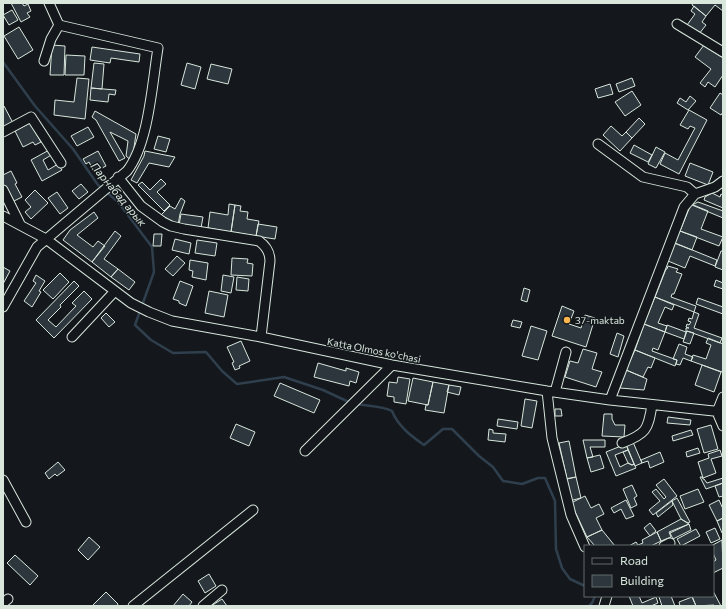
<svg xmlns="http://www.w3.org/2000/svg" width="726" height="609" viewBox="0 0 726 609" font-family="Commissioner,sans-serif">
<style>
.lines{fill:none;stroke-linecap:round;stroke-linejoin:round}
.stream{stroke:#2f3f4d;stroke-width:2.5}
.building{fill:#2c363c;stroke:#d8e6dc}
.minor-casing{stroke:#d8e6dc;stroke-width:11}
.minor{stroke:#14181c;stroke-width:9}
.poi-dot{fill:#ffb74d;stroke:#14181c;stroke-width:1.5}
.labels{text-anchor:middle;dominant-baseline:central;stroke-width:3;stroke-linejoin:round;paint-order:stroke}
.poi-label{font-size:10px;fill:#d8e6dc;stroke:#14181c;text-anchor:start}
.street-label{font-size:10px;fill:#d8e6dc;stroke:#14181c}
.water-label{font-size:11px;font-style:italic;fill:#d8e6dc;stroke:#14181c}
</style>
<rect width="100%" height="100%" fill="#14181c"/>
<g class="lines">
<path class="stream" d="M3,62l32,44 38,43 25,36 20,17 34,45 2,25 -19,53 16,15 22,13 33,-1 16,19 15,13 47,-7 39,13 28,13
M356,404c11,2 27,2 36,7 6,15 19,25 32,34l19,-16h9l27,27 14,11 10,14 19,3 16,-6h7l10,23 1,48 6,19 8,11 15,7
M589,606l3,-3 3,-7"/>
</g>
<path class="building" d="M11,3h11l2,3 4,-2 3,7 -4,2 3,4 -9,5z
M693,3h30v8l-8,-6 -9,11 -14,-11z
M694,6l12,10 -4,6 4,3 -7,9 -12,-9 8,-11 -4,-3z
M12,10l6,10 -9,5 -6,-10z
M19,27l14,23 -15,9 -14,-23z
M52,45l13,1 -1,29h-14z
M704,45l19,13v17l-8,12 -7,-5 -3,5 -5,-4 11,-14 -16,-12z
M92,47l48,7 -1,8 -28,-4 -1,5 -20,-3z
M66,55l19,1 -1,19h-19z
M94,63l10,1 -2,25 -11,-1z
M187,63l14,4 -6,22 -14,-4z
M211,64l21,5 -4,15 -21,-5z
M77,78l12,1 -4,40 -31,-4 1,-15 19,2z
M632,78l3,8 -16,6 -3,-8z
M610,84l3,10 -15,4 -3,-9z
M91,88l25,2 -1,5 -6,-1 -1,8 -18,-2z
M632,91l9,14 -16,11 -10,-14z
M720,93l3,2v17l-2,3 -11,-7z
M690,96l6,5 -8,9 -11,-7 3,-5 6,4z
M4,106l9,17 -10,6v-22z
M689,110l18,10 -28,54 -19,-10 5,-11 13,7 17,-32 -5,-2 -2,3 -8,-4z
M95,111l41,23 -4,27 -6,-5 2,-15 -18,-9 15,26 -6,3 -23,-41 -4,-3z
M639,118l6,6 -13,14 -6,-6z
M30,123l11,19 -6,3 -2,-3 -10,5 -8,-16z
M611,126l11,10 4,-4 6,6 -12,13 -17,-16z
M88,127l6,10 -17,9 -6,-10z
M158,136l12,3 -4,13 -12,-3z
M634,145l18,10 -4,7 -18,-9z
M656,147l9,5 -9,16 -8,-4z
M51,149l2,5 -10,6 5,10 10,-6 4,6 -20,11 -11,-21z
M98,151l8,15 -12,6 -5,-10 -3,2 -3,-5z
M145,151l30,6 -6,10 -20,-4 -12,20 -6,-3 13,-24z
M690,163l23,9 -5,13 -23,-9z
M11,171l6,12 -2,1 7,13 -10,5 -9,-18v-9z
M161,179l5,5 -9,8 13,13 -6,6 -26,-26 4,-3 8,8z
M81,184l7,8 -9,7 -7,-8z
M35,190l13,13 -17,16 -6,-7 6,-5 -6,-7z
M57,192l11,16 -8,6 -12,-16z
M712,193l8,4 1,-3 2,1v13l-19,-8 1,-3z
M181,198l4,3 -5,13 -2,11 -17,-10 9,-9 5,3z
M698,202l25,9v7l-31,-13z
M229,204l6,1 -4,27 -23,-4 2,-16 18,3z
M691,204l17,7 -7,18 22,8 -4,9 -39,-15z
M235,205l6,1 -1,5 8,1 -1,7 12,2 -3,15 -25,-4z
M94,212l4,6 -21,17 16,12 5,-6 7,5 -13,16 -29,-22 7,-10z
M181,214l22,3 -2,11 -22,-3z
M258,224l19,3 -2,12 -19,-3z
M115,231l6,5 -17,23 14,10 -7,8 -19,-15z
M680,231l17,6 -5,13 -18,-7z
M154,234h8l-1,12h-8z
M175,239l16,4 -2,11 -17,-4z
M197,240l20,3 -2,13 -20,-3z
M675,243l42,17 -2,6 -25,-10 -5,12 -17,-7z
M721,251h2v19l-8,-3z
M177,256l8,7 -12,13 -8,-7z
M232,258l16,1 -1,4 6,1 -1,12 -21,-1z
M190,260l18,3 -2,17 -14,-3 1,-6 -4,-1z
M668,266l10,3 -2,3 6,2 -8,20h-2l-1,3 25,9 -2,6 -39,-15 11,-28h1z
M3,267l7,4 -7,13z
M118,269l17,13 -6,8 -18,-13z
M60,273l9,9 -16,17 -10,-9z
M36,275l9,6 -6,10 2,1 -9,15 -8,-6 12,-18 -3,-2z
M223,275l11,2 -3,16 -10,-2z
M237,277l12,2 -1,12 -12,-1z
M716,280l7,3v6l-9,-3z
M74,281l5,5 -19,19 1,2 -13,13 8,7 20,-21 -4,-3 12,-12 8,8 -38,39 -18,-18z
M180,281l13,5 -7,20 -7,-3v-2l-6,-2z
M524,288l6,2 -3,12 -6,-2z
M209,291l19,4 -4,22 -19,-4z
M655,297l19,8 -2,5 -7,-3 -7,16 9,3 -2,6 -21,-8z
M698,298l25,9v7l-27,-10z
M562,306l12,5 -5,13 12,4 4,-13 10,3 -9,29 -34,-11z
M694,312l5,2 -5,14 28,10 -2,5 -33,-12 -1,1v-4h3l-3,-1 1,-3 2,1 2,-3 -3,-1 1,-3 3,1z
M106,313l9,9 -6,5 -8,-9z
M513,320l9,2 -2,6 -9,-2z
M644,324l21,8 -7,18 -5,-2 -1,3 25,9 -2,6 -40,-16z
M667,325l19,7 -2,7 -19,-7z
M531,326l16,5 -9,29 -16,-4z
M687,331l7,2 -4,11 -7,-2z
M617,333l7,3 -6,21 -8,-3z
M708,338l15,6v24l-1,4 -31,-11 2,-6 13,4 5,-14 -5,-2z
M241,341l9,20 -11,5 1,2 -5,2 -3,-7 2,-1 -7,-15z
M679,344l8,3 -2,7 8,3 -2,4 -8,-3 -3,7 -4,-1 1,-4 -4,-1z
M583,349l14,4 -5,16 10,3 -6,15 -31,-10 5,-16 8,2z
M635,350l20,8 -4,10 -3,-1 -5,10 -17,-7z
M318,363l28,8v-3l13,4 -3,11 -6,-2 -1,5 -35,-9z
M702,365l19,7 -7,20 -19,-7z
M626,370l21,9 -3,11 -24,-2z
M398,377l12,2 -4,25 -12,-2v-5l-7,-1 2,-14 8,1z
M413,378l20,4 -5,23 -20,-4z
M433,382l16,3 -5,28 -19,-3 1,-5h2z
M280,383l40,17 -6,13 -40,-17z
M449,385l12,2 -2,8 -12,-3z
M525,399l12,2 -5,27 -11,-2z
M555,409h6l1,7h-7z
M604,414h8v5l3,6h10l-1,12 -22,-1z
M668,417l23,3 -1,5 -23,-2z
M498,419l20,3 -1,7 -20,-3z
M236,424l19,8 -6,14 -19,-8z
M711,425l7,24 -14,4 -7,-24z
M489,429l4,1v3l13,1 -1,8 -17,-2z
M691,430l2,5 -20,6 -1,-5z
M583,440h22v7h-15l3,10 -6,1z
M569,441l7,36 -9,2 -8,-36z
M633,442l9,21 -7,3 -9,-22z
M626,444l2,6 -13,5 5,12 8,-4 4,2 2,-1 2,4 -20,8 -10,-24z
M698,448l2,5 -13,4 -1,-5z
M628,450l6,14 -2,1 -4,-2 -5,-11z
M720,450l2,6 -11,3 5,14 -13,5 -5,-16 11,-4 -1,-4z
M660,452l4,10 -14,6 -2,-7 -6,2 -1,-3z
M600,455l4,13 -13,4 -4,-14z
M58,462l7,8 -8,6 -2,-2 -6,5 -4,-6z
M576,477l5,21 -12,3 -4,-22z
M700,477h2l1,2h1l3,4 16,-5v5l-17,6z
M664,479l13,17 -24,19 -4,-5 11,-9 -8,-9 4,-3 8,10 2,-2 -10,-12z
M723,483v13l-4,1 -4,-11z
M632,485l5,11 -3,2 3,7 -6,3 -8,-19z
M698,489l6,13 -19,7 -5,-13z
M585,496l6,12 8,-4 5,10 -8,4 6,12 -15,7 -16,-34z
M677,498l13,24 -2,1 -7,-4 -9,-18z
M626,500l8,16 -8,3 -5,-10 -7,4 -3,-5z
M719,500l4,9v9l-6,3 -8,-16z
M672,501l1,4 -15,12 -2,-4z
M723,518v14l-1,1 -5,-12z
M681,519l8,5 -20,8 2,5 -10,4 -4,-9z
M650,523l6,8 -6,5 -6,-8z
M689,524l2,6 -18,9 -3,-6z
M715,528l5,11 -9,4 -5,-11z
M696,529l4,7 -19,10 -4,-7z
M602,530l13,16h-20l-8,-9z
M657,532l4,9 -10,5h-22l7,-4 2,3 5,-2 -1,-3z
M89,537l11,10 -12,13 -10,-10z
M722,540l1,28 -10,5v-11l3,-2 -3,-7v-7h-2z
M15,555l23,21 -8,9 -23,-22z
M209,574l7,12 -11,7 -7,-12z
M713,591l8,15h-7v-1l-18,1 -4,-10h21z
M106,592l12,12 -1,2h-25z
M183,594l9,8 -3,4h-16z
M629,596h10l3,7 14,-6 2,6 -7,3h-18z
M662,596h9l4,10h-13l-3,-9z
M692,597l4,9h-16l-1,-4z
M222,599l5,7h-16z"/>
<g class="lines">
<g class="minor-casing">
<path id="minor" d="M677,24l46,28
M44,61l7,-22 8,-14
M3,132l28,-15 30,46
M598,144l45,33 44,10 8,7
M118,177l23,29 22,16 8,4 13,3 75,12c7,5 11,11 11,20l-9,76
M3,190l17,34
M3,216l43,23 85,64 18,9 23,9 89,16 131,28 155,26 63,9 113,12
M3,307l34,-60 90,-76c22,-28 25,-87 31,-123l-99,-23 -10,-22
M72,337l43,-46
M547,391l5,47 19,77 14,32
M555,392l11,-40
M723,397l-6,15 6,14
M610,400l74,-193 11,-13 20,-7 8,-6
M622,443c24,-9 26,-13 30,-38
M305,451l87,-86
M3,480l23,42
M664,546l6,-3
M3,603l5,-4
M133,606l120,-96
M203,606l19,-16
M604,606l3,-10"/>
</g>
<use href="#minor" class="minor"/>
</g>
<circle class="poi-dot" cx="567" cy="320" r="4"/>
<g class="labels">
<g class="poi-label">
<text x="575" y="320">37-maktab</text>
</g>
<g class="street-label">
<text transform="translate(374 350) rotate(11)">Katta Olmos ko'chasi</text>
</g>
<g class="water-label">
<text transform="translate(119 194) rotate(50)">Парнабад арык</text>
</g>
</g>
<rect width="726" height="609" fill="none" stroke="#d8e6dc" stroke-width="8"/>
<rect x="584" y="545" width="130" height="52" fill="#14181c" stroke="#626a69"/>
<rect x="592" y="558" width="20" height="6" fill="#14181c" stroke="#626a69"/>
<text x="620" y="565" font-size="12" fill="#d8e6dc">Road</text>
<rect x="592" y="575" width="20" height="12" fill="#2c363c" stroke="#626a69"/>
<text x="620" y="585" font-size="12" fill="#d8e6dc">Building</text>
</svg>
